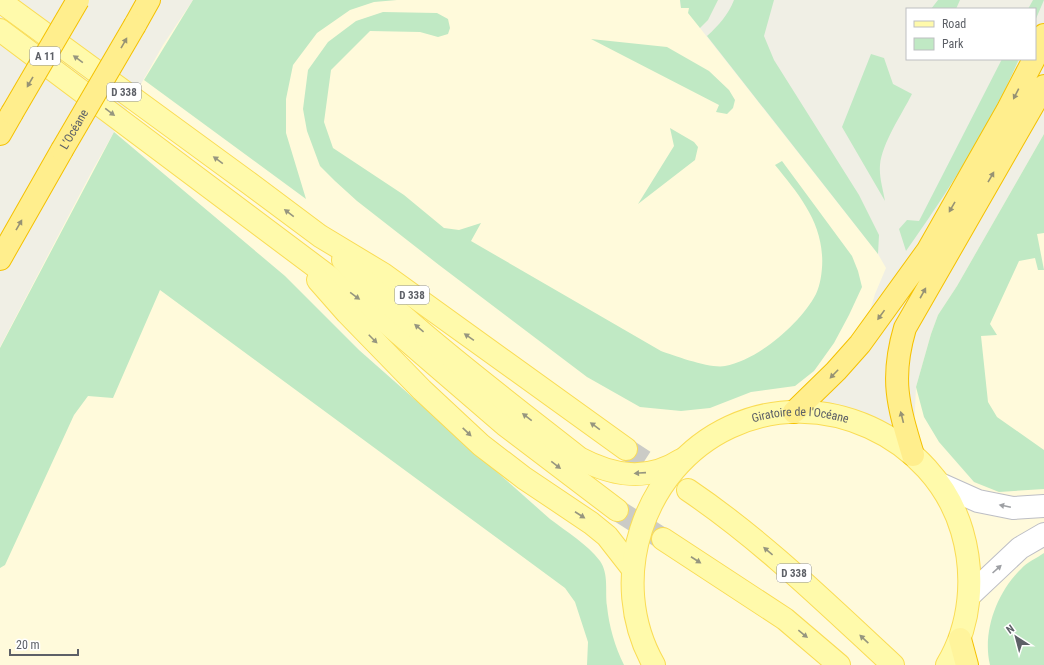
<svg xmlns="http://www.w3.org/2000/svg" width="1044" height="665" viewBox="0 0 1044 665" font-family="'Roboto Condensed',sans-serif">
<style>
.commercial{fill:#fffadb}
.green{fill:#c0e9c4}
.lines{fill:none;stroke-linecap:round;stroke-linejoin:round}
.primary-tunnel{stroke:#cbcbc6;stroke-width:22;stroke-dasharray:22 11;stroke-linecap:butt}
.minor-casing{stroke:#bdbec5;stroke-width:24}
.primary-casing{stroke:#fadc54;stroke-width:24}
.trunk-casing{stroke:#f5c100;stroke-width:24}
.motorway-casing{stroke:#f5c100;stroke-width:24}
.minor{stroke:#fff;stroke-width:22}
.primary{stroke:#fffaab;stroke-width:22}
.trunk{stroke:#fff49c;stroke-width:22}
.motorway{stroke:#ffee8d;stroke-width:22}
.motorway-bridge-casing{stroke:#f5c100;stroke-width:24;stroke-linecap:butt}
.motorway-bridge{stroke:#ffee8d;stroke-width:22}
.oneway{fill:#969274}
.oneway2{fill:#96967f}
.oneway3{fill:#9ea0a4}
.labels{text-anchor:middle;dominant-baseline:central;stroke-width:4;stroke-linejoin:round;paint-order:stroke}
.shield{fill:#fff;stroke:#8e9095;stroke-width:1}
.shield-label{font-size:11px;font-weight:bold;fill:#5d6067}
.street-label{font-size:12px;fill:#5d6067;stroke:#fff}
</style>
<rect width="100%" height="100%" fill="#f0efe5"/>
<path class="commercial" d="M193,0h487l1,8h9l10,20 178,226 8,14 -11,26 -15,50 -66,68 119,42 3,-67 15,-53 7,-19 19,-29 87,-152v531h-1044v-318l92,-176 71,-126z"/>
<path class="green" d="M193,0h204l-23,2 -24,8 -33,23 -24,32 -7,34v34l20,66 -162,-119z
M680,0h38l-10,20 -8,8 -12,-15 1,-5h-8z
M734,0h40l-10,36 10,24 85,135 20,40 -1,19 -171,-218c12,-11 21,-21 27,-36z
M938,0h22l-4,9h-25z
M1033,0h11l-9,21v-12h-7z
M383,12l54,1 11,6 2,9 -2,6 -10,3 -18,-5 -50,-1 -39,39 -7,52 9,26 71,47 40,33 15,2 22,-7 -10,18 190,110c14,5 50,18 64,15 33,-6 76,-43 91,-72 5,-10 7,-28 6,-39 -2,-36 -25,-63 -47,-90l7,-4 70,95 6,15 4,16 -13,28 -15,28 -20,28 -19,15 -44,6 -41,16 -29,3 -41,-4 -53,-30 -148,-112 -82,-64 -22,-20 -15,-15 -13,-35 -4,-22 5,-39 20,-28 28,-21z
M591,39l76,8 42,24 20,19 6,10 -2,8 -6,6 -11,-2 3,-7z
M871,54l13,4 9,26 19,10c-10,20 -30,49 -32,71 -1,12 3,24 5,36l-43,-74z
M1002,59h17c-29,67 -71,133 -113,192l-7,-22 8,-9 12,1z
M670,128l24,14 4,5 -3,13 -57,44 36,-58z
M114,132l171,144 74,74 191,169c17,13 37,25 50,42 9,13 5,30 7,45 2,20 8,41 17,59h-37l1,-23 -13,-40 -10,-14 -405,-298 -47,108 -25,-2 -14,19 -69,150 -5,3v-220z
M1044,134v99l-7,1 7,36h-6l-3,-12 -16,3 -29,63 7,11 -16,1 7,66 9,15 47,33v39l-45,3 -25,-10 -35,-40 -15,-25 -8,-30 15,-53 7,-19 19,-29z
M1044,553v112h-54c-8,-33 7,-73 31,-96 6,-7 16,-11 23,-16z"/>
<g class="lines">
<path class="primary-tunnel" d="M626,449l46,30
M617,510l46,29"/>
<g class="minor-casing">
<path id="minor" d="M940,484l38,17 35,7 31,-2
M969,596l51,-48 24,-14"/>
</g>
<g class="primary-casing">
<g id="primary">
<path d="M0,1l249,182 71,53 63,38 243,175"/>
<path d="M0,30l360,270 145,125 112,85"/>
<path d="M343,260c72,72 156,135 236,198 34,18 68,24 102,2"/>
<path d="M318,280l29,33 75,77 59,55 43,33 67,45 16,13 25,32"/>
<path d="M688,490c74,50 139,114 205,175"/>
<path d="M663,539l122,80 54,46"/>
<path id="s1" d="M654,665c-48,-84 -12,-197 76,-238 91,-43 204,9 232,104 13,44 9,94 -15,134"/>
</g>
</g>
<g class="trunk-casing">
<path id="trunk" d="M960,639l7,26"/>
</g>
<g class="motorway-casing">
<path id="motorway" d="M135,25l14,-25
M1035,56l9,-21
M0,134l12,-21
M0,259l62,-109
M794,412l42,-41 24,-27 68,-94 79,-139 27,-52
M913,455c-15,-50 -23,-76 -8,-127l139,-242"/>
</g>
<use href="#minor" class="minor"/>
<use href="#primary" class="primary"/>
<use href="#trunk" class="trunk"/>
<use href="#motorway" class="motorway"/>
<g class="motorway-bridge-casing">
<g id="motorway-bridge">
<path d="M12,113l66,-113"/>
<path id="s2" d="M62,150l73,-125"/>
</g>
</g>
<use href="#motorway-bridge" class="motorway-bridge"/>
</g>
<defs><path id="oneway-solid" d="M-6-.8H1V-3.2L6.5 0L1 3.2V.8H-6Z"/></defs>
<g class="oneway">
<use href="#oneway-solid" transform="translate(124 43) rotate(-60)"/>
<use href="#oneway-solid" transform="translate(30 82) rotate(120)"/>
<use href="#oneway-solid" transform="translate(1016 94) rotate(117)"/>
<use href="#oneway-solid" transform="translate(991 177) rotate(-60)"/>
<use href="#oneway-solid" transform="translate(952 207) rotate(120)"/>
<use href="#oneway-solid" transform="translate(19 225) rotate(-60)"/>
<use href="#oneway-solid" transform="translate(923 293) rotate(-61)"/>
<use href="#oneway-solid" transform="translate(881 315) rotate(126)"/>
<use href="#oneway-solid" transform="translate(834 374) rotate(134)"/>
<use href="#oneway-solid" transform="translate(902 417) rotate(-104)"/>
</g>
<g class="oneway2">
<use href="#oneway-solid" transform="translate(78 59) rotate(-144)"/>
<use href="#oneway-solid" transform="translate(110 112) rotate(37)"/>
<use href="#oneway-solid" transform="translate(218 160) rotate(-144)"/>
<use href="#oneway-solid" transform="translate(289 213) rotate(-143)"/>
<use href="#oneway-solid" transform="translate(355 296) rotate(36)"/>
<use href="#oneway-solid" transform="translate(419 328) rotate(-140)"/>
<use href="#oneway-solid" transform="translate(469 337) rotate(-145)"/>
<use href="#oneway-solid" transform="translate(373 339) rotate(45)"/>
<use href="#oneway-solid" transform="translate(527 417) rotate(-142)"/>
<use href="#oneway-solid" transform="translate(595 426) rotate(-144)"/>
<use href="#oneway-solid" transform="translate(467 432) rotate(44)"/>
<use href="#oneway-solid" transform="translate(556 465) rotate(38)"/>
<use href="#oneway-solid" transform="translate(640 473) rotate(176)"/>
<use href="#oneway-solid" transform="translate(580 515) rotate(33)"/>
<use href="#oneway-solid" transform="translate(768 551) rotate(-140)"/>
<use href="#oneway-solid" transform="translate(696 560) rotate(33)"/>
<use href="#oneway-solid" transform="translate(803 634) rotate(39)"/>
<use href="#oneway-solid" transform="translate(864 639) rotate(-137)"/>
</g>
<g class="oneway3">
<use href="#oneway-solid" transform="translate(1005 506) rotate(-168)"/>
<use href="#oneway-solid" transform="translate(997 569) rotate(-42)"/>
</g>
<g class="labels">
<g class="shield">
<rect x="30" y="47" width="30" height="18" rx="3"/>
<rect x="107" y="83" width="34" height="18" rx="3"/>
<rect x="395" y="286" width="34" height="18" rx="3"/>
<rect x="777" y="564" width="34" height="18" rx="3"/>
</g>
<g class="shield-label">
<text x="45" y="56">A 11</text>
<text x="124" y="92">D 338</text>
<text x="412" y="295">D 338</text>
<text x="794" y="573">D 338</text>
</g>
<g class="street-label">
<text stroke="none"><textPath href="#s2" startOffset="24">L’Océane</textPath></text>
<text stroke="none"><textPath href="#s1" startOffset="352">Giratoire de l'Océane</textPath></text>
</g>
</g>
<rect x="906" y="8" width="130" height="52" fill="#ffffff" stroke="#bebfc2"/>
<rect x="914" y="21" width="20" height="6" fill="#fffaab" stroke="#bebfc2"/>
<text x="942" y="28" font-size="12" fill="#5d6067">Road</text>
<rect x="914" y="38" width="20" height="12" fill="#c0e9c4" stroke="#bebfc2"/>
<text x="942" y="48" font-size="12" fill="#5d6067">Park</text>
<g transform="translate(1016 637) rotate(324)" stroke="#ffffff" stroke-width="3" paint-order="stroke">
<path d="M0-3L7 15L0 10L-7 15Z" fill="#5d6067"/>
<text y="-6" font-size="11" font-weight="bold" text-anchor="middle" fill="#5d6067">N</text>
</g>
<path d="M10 649v6h68v-6" fill="none" stroke="#5d6067" stroke-width="2"/>
<text x="16" y="649" font-size="12" fill="#5d6067" stroke="#ffffff" stroke-width="3" paint-order="stroke">20 m</text>
</svg>
